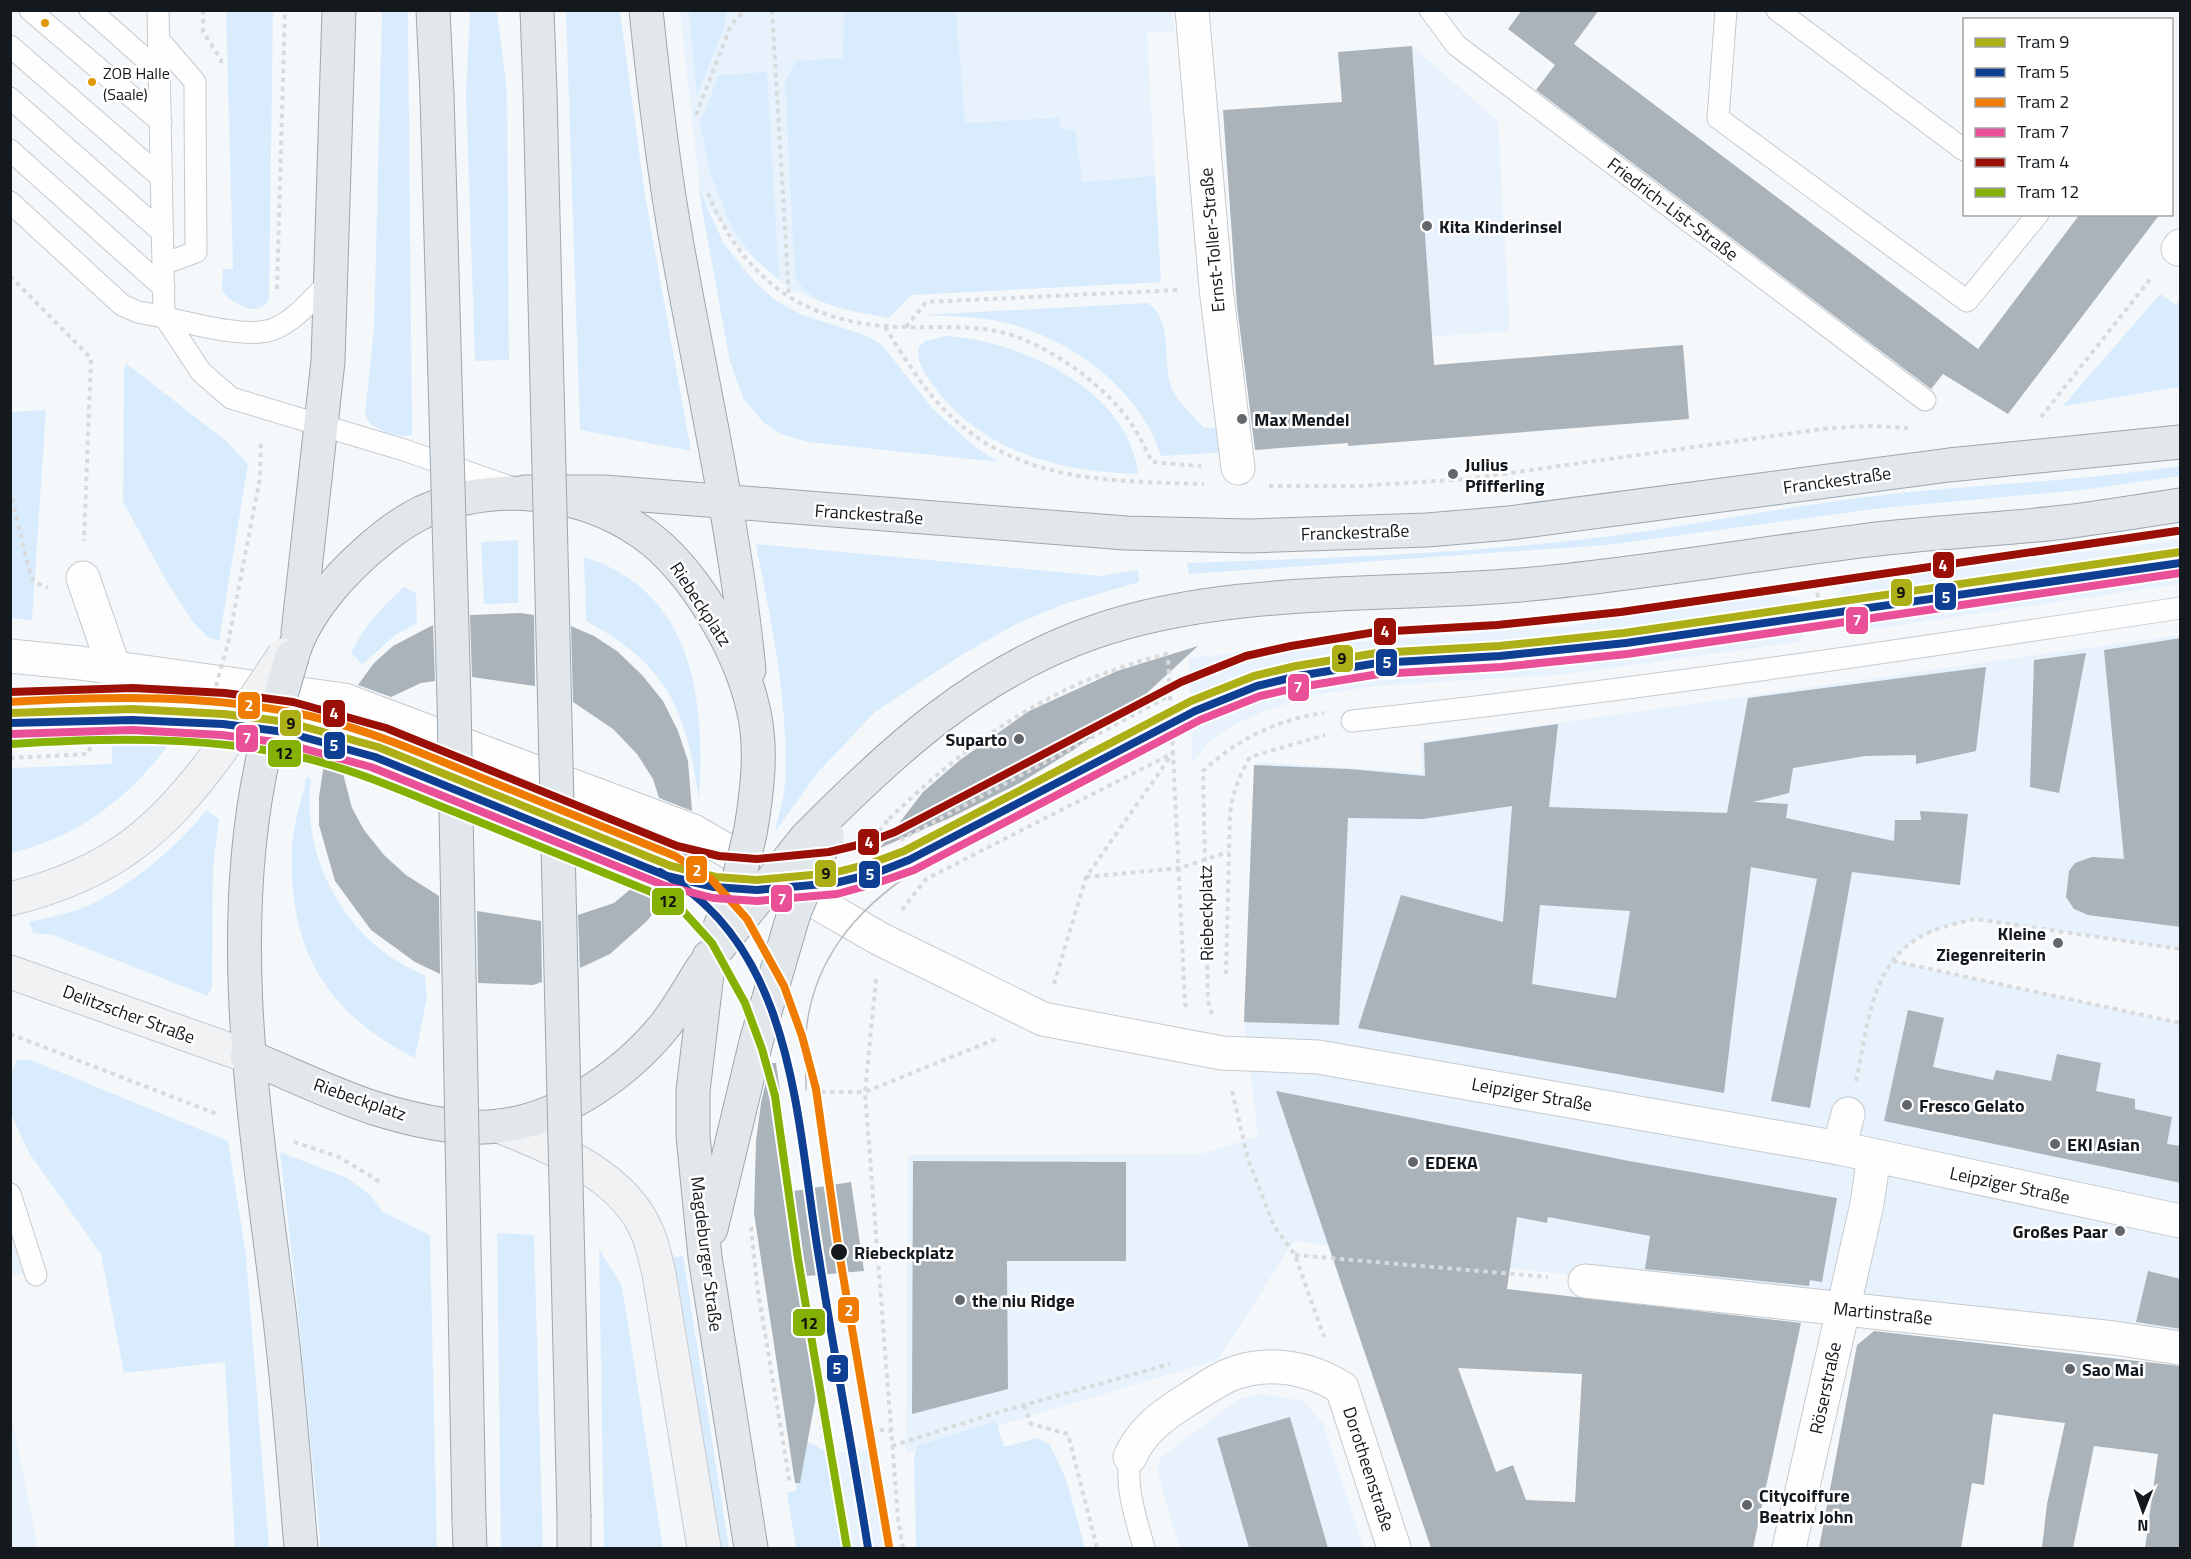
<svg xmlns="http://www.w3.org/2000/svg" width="2191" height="1559" viewBox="0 0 2191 1559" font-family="'Titillium Web',sans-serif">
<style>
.built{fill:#e7f2fc}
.green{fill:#d8ecfd}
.building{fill:#aab3ba;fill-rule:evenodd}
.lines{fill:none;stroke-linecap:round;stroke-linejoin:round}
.lane-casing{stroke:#c6cace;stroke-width:23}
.street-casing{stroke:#c6cace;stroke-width:35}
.secondary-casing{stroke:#c6cace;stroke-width:35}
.primary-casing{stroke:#9ca7af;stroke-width:35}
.path{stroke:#d9dadb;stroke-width:4;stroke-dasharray:4.5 4.5;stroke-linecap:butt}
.lane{stroke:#fefefe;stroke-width:21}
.street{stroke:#fefefe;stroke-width:33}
.secondary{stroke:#f0f2f4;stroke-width:33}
.primary{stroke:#e1e7eb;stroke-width:33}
.tram{stroke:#babcbd;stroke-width:1.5}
.secondary-bridge-casing{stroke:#c6cace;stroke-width:35;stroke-linecap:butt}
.primary-bridge-casing{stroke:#9ca7af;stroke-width:35;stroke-linecap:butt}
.path-bridge{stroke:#d9dadb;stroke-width:4;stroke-dasharray:4.5 4.5;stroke-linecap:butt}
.secondary-bridge{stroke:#f0f2f4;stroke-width:33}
.primary-bridge{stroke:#e1e7eb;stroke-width:33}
.tram-1-casing{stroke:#fff;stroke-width:12}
.tram-2-casing{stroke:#fff;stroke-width:12}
.tram-3-casing{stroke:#fff;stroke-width:12}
.tram-4-casing{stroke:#fff;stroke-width:12}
.tram-5-casing{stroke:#fff;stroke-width:12}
.tram-6-casing{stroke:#fff;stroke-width:12}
.tram-1{stroke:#adaf17;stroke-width:8}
.tram-2{stroke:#0f3f93;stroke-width:8}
.tram-3{stroke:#ef7c00;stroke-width:8}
.tram-4{stroke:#ea5097;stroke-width:8}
.tram-5{stroke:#9b1006;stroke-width:8}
.tram-6{stroke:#85b104;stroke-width:8}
.bus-dot{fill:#e09803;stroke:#fff;stroke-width:2}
.poi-dot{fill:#63676b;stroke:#fff;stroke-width:2}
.stop-dot{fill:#14191e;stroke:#fff;stroke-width:2}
.labels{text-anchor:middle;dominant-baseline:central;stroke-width:5;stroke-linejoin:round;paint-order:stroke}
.bus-label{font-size:16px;fill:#14191e;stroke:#fff;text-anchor:start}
.street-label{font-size:18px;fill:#14191e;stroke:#fff}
.poi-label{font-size:18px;font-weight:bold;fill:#14191e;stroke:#fff;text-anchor:start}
.stop-label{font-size:18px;font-weight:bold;fill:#14191e;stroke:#fff;text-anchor:start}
.line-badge{stroke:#fff;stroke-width:2}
.badge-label{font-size:16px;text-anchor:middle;font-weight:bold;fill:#fff}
.pale-badge-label{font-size:16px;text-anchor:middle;font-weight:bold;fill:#111}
</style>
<rect width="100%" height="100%" fill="#f5f8fb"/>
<path class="built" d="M680,11h492l3,21 -28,1 14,249 -250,13 -22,23 -43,-9 -54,-18 -50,-43 -41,-49z
M1412,46l86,75 12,210 -151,11 -21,-290z
M2180,539v45l-334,49 -6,-5 -4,-32 18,-21 80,-11 181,-15z
M1782,594l17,4 5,36 -6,8 -230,32 -193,12 -61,9 -49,16 -31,14 -23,15 -19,23 -3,-105 93,-11 277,-20z
M2180,635v314l-205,-30 -30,7 -35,17 -17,18 287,62v328l-886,-110 -76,119 -312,93 2,-298 293,-1 57,-18 -14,-115 10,-256 4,-3 164,11 -1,-31z
M10,1201l24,71 -23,4h-1z
M1261,1394l42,7 20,22 41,125h-185l-22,-78 4,-13 78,-58z
M11,1409v5l27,134h-27z
M873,1448l15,100h-38l-15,-95z"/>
<path class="green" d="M226,11h47l-4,288c-12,21 -37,4 -47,-8l1,-22h10z
M382,11h26l4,424c-13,4 -43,-6 -47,-20l9,-87z
M470,11h27l10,81 2,268 -34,1 -9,-266z
M566,11h54l25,185 46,255 -111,-21z
M689,11h38l-4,20 -26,64z
M844,11h112l9,112 94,-5 1,11 15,1 7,52 73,-6 6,106 -250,13 -22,23c-32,-7 -81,-9 -94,-43l-10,-193 11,-21 47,-3z
M767,72l12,208 -22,-19 -20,-26 -9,-16 -18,-47 -10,-49 19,-48z
M698,187l26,57 30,37 21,19 25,14 67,22 14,8 52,65 42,38 24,15 -191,-20 -25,-7 -19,-12 -20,-23 -14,-38z
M2160,294l16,11 4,-6v88l-117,19z
M1148,303c26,18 14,58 23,84 5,14 24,30 33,41l23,-1 3,25 -69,4c-21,-68 -91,-118 -159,-134 -26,-6 -55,-6 -82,-7z
M946,336c73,4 184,54 192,138 -77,-2 -153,-21 -202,-85 -9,-12 -19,-24 -18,-41l7,-7z
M127,364l99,77 22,23 -29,177 -11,-4 -16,-16 -25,-39 -44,-80 1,-134z
M46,410l-14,210 -21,-2v-206z
M2180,466v10l-98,14 -200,18 -275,37 -418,29 -2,-11c139,-5 278,-9 416,-26 88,-11 175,-29 263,-40 104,-13 210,-15 314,-31z
M518,540v63l-34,1 -3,-62z
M756,544l345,32 37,-6 1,12 -72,21 -51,21 -56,32 -85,56 -57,60 -43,60c3,-16 9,-33 10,-50 4,-79 -14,-160 -29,-238z
M584,557c110,34 122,144 115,243 -13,-90 -30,-134 -113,-179z
M404,587l12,6 1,30 -22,12 -33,30 -11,-13c14,-26 30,-45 53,-65z
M112,743l57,1c-40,54 -92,94 -158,109v-85l101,-4z
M307,776l4,4c-9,67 23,137 78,176 11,7 24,14 36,20l2,21 -12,61c-90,-45 -127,-110 -123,-210 1,-24 10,-49 15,-72z
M206,810l13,9 -6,49 -1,120 -5,8 -154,-61 -20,-2 -4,-11c23,-5 47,-10 67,-20 38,-20 85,-58 110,-92z
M17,1060h14l197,81 18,114 23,293h-34l-10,-186 -101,11 -23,-119 -72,-101 -18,-39v-41z
M280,1152l67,26 23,17 13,17 47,23 7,313h-116l-26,-266z
M497,1233l37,2 9,313h-42z
M599,1249l23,37 41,262h-59z
M683,1256l46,292h-13l-46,-290z
M996,1421l8,26 34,-9 12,7 16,34 19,69h-169l-2,-89 3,-13z
M788,1436c13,4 28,8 39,17 17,15 19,72 23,95h-54l-9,-55 10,-3z"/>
<path class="building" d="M1522,10h77l-25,34 404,305 102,-135h80l-152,200 -65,-40 -12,15 -395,-299 19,-25 -47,-36z
M1412,46l22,319 249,-20 6,74 -341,27v-3l-93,7 -18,-144 -14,-196 119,-8 -4,-50z
M520,613l14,2 1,71 -63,-9 -2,-62z
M433,625l2,56 -14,2 -30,14 -33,-12 16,-22 19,-17z
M571,626l23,10 23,15 25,24 21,26 15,30 10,30 4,50 -33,-13 -6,-19 -16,-25 -24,-25 -40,-27z
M2181,638v289l-93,-12 -14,-6 -8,-12 3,-26 6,-8 17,-6 32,2 -20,-209z
M1198,646l-63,58 -60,45 -55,34 -68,34 -72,31 43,-56 37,-32 69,-49 88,-40z
M2086,653l-27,140 -29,-6 4,-127z
M1986,667l-10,84 -60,13v-9l-51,1 -72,12 -4,25 -36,9 35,2 -2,14 108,23 1,-21h26l-1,-9 48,3 -8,71 -108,-13 -42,236 -39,-7 46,-222 -66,-12 -27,226 -366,-65 43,-133 102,27 9,-116 -89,13 -75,-1 -9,207 -95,-3 10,-257 96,4 75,7 -1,-33 134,-19 -9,83 178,6 21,-115zM1540,905l90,6 -14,87 -84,-14z
M334,717l22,8 -21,18 17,65 12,22 20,25 22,20 33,21 1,78 -25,-12 -44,-32 -36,-49 -16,-56v-28l7,-47 -3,3 -9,-9z
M666,841l32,14 -51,66 -37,33 -30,14 -2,-53 36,-12 19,-16 34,-34z
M477,911l64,10 1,61 -9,3 -55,-2z
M1908,1010l36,8 -11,49 60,13 3,-10 55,11 6,-27 44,9 -5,28 39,8v10l37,8 -5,27 14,2v37l-297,-62z
M770,1063h6l18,128 57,-9 13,89 -58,5 8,52 2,49 -1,24 -15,82h-5l-41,-270 2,-72 5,-38z
M1276,1091l353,70 208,37 -15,84 -12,-2 -1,6 -164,-17 5,-33 -102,-19 -1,6 -30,-6 -10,72 294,34 -48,225h-322zM1458,1368l124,6 -7,128 -49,-2 -13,-35 -17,7z
M913,1161l213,1v99h-119l1,128 -96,25z
M2148,1271l33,8v50l-45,-7z
M1874,1331l307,35v182h-36l13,-94 -64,-8 -21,102h-31l5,-44 18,-81 -72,-9 -9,71 -12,-2 -11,65h-142l38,-203z
M1290,1417l38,131h-79l-32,-110z"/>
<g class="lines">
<g class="lane-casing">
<path id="lane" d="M30,10l131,112
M90,10l69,61
M158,10l6,306 37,56 30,26 173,52 109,38
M1430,10l26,35 469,355
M1726,10l-8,108 249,183 71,-87
M1777,10l187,140
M159,40l36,42v21l1,149 -33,12
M10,46l152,132
M10,98l153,135
M10,150l154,138
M10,202l112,103 16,7c34,5 101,28 133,18 24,-8 43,-33 61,-51
M1352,721c278,-30 553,-71 828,-113
M10,1194l26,81
M1130,1457c-5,32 6,61 14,91"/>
</g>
<g class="street-casing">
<path id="street" d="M1192,10l24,278 22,180
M2178,249l2,-3
M83,578l31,90
M10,656l70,7 264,37 349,131 187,108 163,80 179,34 96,4 521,91 341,73
M1839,1148l9,-34
M1585,1281l529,57 66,10
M1130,1457c12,-27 33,-42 57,-57 13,-8 27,-18 40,-24 39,-17 82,-9 115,12l52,160
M1789,1548l78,-344 7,-48"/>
</g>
<g class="secondary-casing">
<path id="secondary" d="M10,899c101,-25 150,-66 210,-148
M10,972l237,84
M499,1126c55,23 125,48 149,108 5,12 8,27 11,40l45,274"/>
</g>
<g class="primary-casing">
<path id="primary" d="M433,10l4,85
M537,10l3,81
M646,10c8,79 17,157 31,235 25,141 58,282 72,425
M525,492h79l522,41 123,3 178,-6 82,-7 440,-58 231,-23
M298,633l30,-272 11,-351
M292,657c10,-38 43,-77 72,-103 18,-16 36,-31 59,-42 70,-31 158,-23 221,22 49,35 96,115 109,174 10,40 4,86 -3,126
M263,758c-39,178 -8,359 14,537 11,84 17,169 24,253
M806,838c86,-87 170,-165 288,-206 132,-46 288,-35 427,-47 114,-10 227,-30 340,-44 68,-9 136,-11 204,-19 38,-5 77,-11 115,-17
M709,957l-16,134v45l12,121 46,291
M247,1056c42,17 84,38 127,52 38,12 85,23 125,18 63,-7 129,-54 167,-102 14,-18 25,-39 37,-57
M711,1229l45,-187
M469,1520l1,28
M574,1548v-30"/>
</g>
<path class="path" d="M203,10v22l18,27v5
M772,10l17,287
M696,115l35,-90 14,-15
M708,193c36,88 98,132 195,134 37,1 77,-3 112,9 45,17 91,51 118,90 7,11 13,24 19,36l49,4
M10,276l81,82 -7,183
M277,289l8,-279
M885,327c16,25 32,52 52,75 73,81 166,79 267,82
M906,327l20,-25 253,-12
M2041,417l111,-140
M1269,486h90l108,-7 363,-51 41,-2 37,2
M10,490l20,84 4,8 14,6
M1816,584l7,46
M228,643l32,-165 1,-39
M10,758l78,-4 16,-51
M889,819c83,-81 167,-139 282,-166
M900,840l269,-144
M1086,877l94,-9 48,-16
M902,910l24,-31 247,-126 -5,-95
M1893,961l287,62
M1226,974l4,-161c3,-21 9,-37 20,-56l75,-22
M876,979l-11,113h-47l49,336 24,3
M1054,984l32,-107 87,-124 12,251 3,5
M1212,1014l-4,-13 -5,-230c33,-31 75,-52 121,-58
M10,1034l207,80
M1856,1081c10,-45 14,-110 55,-138 18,-14 42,-19 64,-24l205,30
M1232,1091l16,68 26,67 21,29 29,82
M777,1123l46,314
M294,1142l45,15 41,25
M751,1227l6,58 33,199
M1295,1255l253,22
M1024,1405l7,19 37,10 29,114
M892,1446l97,-31 181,-51
M903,1548l-5,-30 -33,-426 131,-53"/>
<use href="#lane" class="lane"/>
<use href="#street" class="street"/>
<use href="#secondary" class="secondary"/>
<use href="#primary" class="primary"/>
<path class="tram" d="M806,1090c0,-15 -1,-31 -1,-46 4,-81 49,-134 114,-176"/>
<g class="secondary-bridge-casing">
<path id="secondary-bridge" d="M220,751l64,-96"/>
</g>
<g class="primary-bridge-casing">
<path id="primary-bridge" d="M540,91l34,1427
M437,95l17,605 15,820
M263,758l29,-101
M719,929l18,-43 13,-52
M717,949l89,-111
M756,1042l38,-129 33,-78"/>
</g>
<path class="path-bridge" d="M216,686l12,-43
M862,852l27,-33"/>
<use href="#secondary-bridge" class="secondary-bridge"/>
<use href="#primary-bridge" class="primary-bridge"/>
<g class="tram-1-casing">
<path id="tram-1" d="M10,713l122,-4 92,5 63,8 91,25 293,119 45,11 41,3 76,-7 39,-10 32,-12 287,-150 63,-25 42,-10 81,-13 122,-7 125,-13 556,-81"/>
</g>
<g class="tram-2-casing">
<path id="tram-2" d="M10,723l122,-3 91,4 62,8 90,25 292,119 47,11 43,3 78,-7 41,-10 33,-13 286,-149 62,-25 41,-10 80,-13 122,-7 126,-13 554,-80
M660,872c137,75 136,252 159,386 15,97 34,193 49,290"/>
</g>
<g class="tram-3-casing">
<path id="tram-3" d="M10,702c99,-6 202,-8 300,14 58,14 112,37 167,60 66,27 132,53 198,80l36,23 36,40 37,67 18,50 14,53 23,163 50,294"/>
</g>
<g class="tram-4-casing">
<path id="tram-4" d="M11,734l121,-4 90,5 61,8 88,24 292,118 50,13 44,3 80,-7 40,-11 37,-13 286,-150 60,-24 40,-9 79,-13 122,-7 126,-13 553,-81"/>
</g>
<g class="tram-5-casing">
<path id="tram-5" d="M10,692l123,-4 92,5 68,9 93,26 291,118 42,10 38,3 72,-7 37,-9 29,-11 286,-150 65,-26 45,-10 85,-14 121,-7 124,-13 556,-81"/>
</g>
<g class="tram-6-casing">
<path id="tram-6" d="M12,744c93,-6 188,-8 280,11 57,12 110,36 163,57 67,27 134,55 201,82l27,17 29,32 33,60 17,46 13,47 23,163 49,289"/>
</g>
<use href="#tram-1" class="tram-1"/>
<use href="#tram-2" class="tram-2"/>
<use href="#tram-3" class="tram-3"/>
<use href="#tram-4" class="tram-4"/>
<use href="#tram-5" class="tram-5"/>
<use href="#tram-6" class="tram-6"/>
</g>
<g class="bus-dot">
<circle cx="45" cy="23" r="5"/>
<circle cx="92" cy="82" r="5"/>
</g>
<g class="poi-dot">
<circle cx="1427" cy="226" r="6"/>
<circle cx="1242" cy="419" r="6"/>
<circle cx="1453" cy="474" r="6"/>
<circle cx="1019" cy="739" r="6"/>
<circle cx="2058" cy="943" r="6"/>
<circle cx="1907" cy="1105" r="6"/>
<circle cx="2055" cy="1144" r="6"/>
<circle cx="1413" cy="1162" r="6"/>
<circle cx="2120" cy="1231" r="6"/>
<circle cx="960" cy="1300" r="6"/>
<circle cx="2070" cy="1369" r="6"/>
<circle cx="1747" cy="1505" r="6"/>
</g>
<circle class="stop-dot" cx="839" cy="1252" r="9"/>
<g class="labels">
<g class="bus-label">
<text x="103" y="73">ZOB Halle<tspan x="103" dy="21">(Saale)</tspan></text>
</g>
<g class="street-label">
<text transform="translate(1673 209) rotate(37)">Friedrich-List-Straße</text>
<text transform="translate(1212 240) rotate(-95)">Ernst-Toller-Straße</text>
<text transform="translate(1837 480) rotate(-8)">Franckestraße</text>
<text transform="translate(869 514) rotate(4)">Franckestraße</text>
<text transform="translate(1355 532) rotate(-2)">Franckestraße</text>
<text transform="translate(701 604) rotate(57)">Riebeckplatz</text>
<text transform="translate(1206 913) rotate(-91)">Riebeckplatz</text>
<text transform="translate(129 1014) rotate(20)">Delitzscher Straße</text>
<text transform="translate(1532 1094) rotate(10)">Leipziger Straße</text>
<text transform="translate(360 1099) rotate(19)">Riebeckplatz</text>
<text transform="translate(2010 1185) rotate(12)">Leipziger Straße</text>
<text transform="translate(707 1254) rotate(83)">Magdeburger Straße</text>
<text transform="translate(1883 1313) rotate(6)">Martinstraße</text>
<text transform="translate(1825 1388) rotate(-78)">Röserstraße</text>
<text transform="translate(1369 1469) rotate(72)">Dorotheenstraße</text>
</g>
<g class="poi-label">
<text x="1439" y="226">Kita Kinderinsel</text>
<text x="1254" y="419">Max Mendel</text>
<text x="1465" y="464">Julius<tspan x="1465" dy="21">Pfifferling</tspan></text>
<text x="1007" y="739" text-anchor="end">Suparto</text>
<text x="2046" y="933" text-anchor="end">Kleine<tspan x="2046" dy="21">Ziegenreiterin</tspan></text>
<text x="1919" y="1105">Fresco Gelato</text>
<text x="2067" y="1144">EKI Asian</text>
<text x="1425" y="1162">EDEKA</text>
<text x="2108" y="1231" text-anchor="end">Großes Paar</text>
<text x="972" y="1300">the niu Ridge</text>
<text x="2082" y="1369">Sao Mai</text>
<text x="1759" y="1495">Citycoiffure<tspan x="1759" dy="21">Beatrix John</tspan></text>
</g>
<g class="stop-label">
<text x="854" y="1252">Riebeckplatz</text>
</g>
</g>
<g class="line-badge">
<rect x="1932" y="551" width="23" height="28" rx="6" fill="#9b1006"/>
<rect x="1890" y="578" width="23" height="29" rx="6" fill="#adaf17"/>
<rect x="1934" y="582" width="23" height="29" rx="6" fill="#0f3f93"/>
<rect x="1845" y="606" width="24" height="29" rx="6" fill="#ea5097"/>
<rect x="1373" y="617" width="24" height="29" rx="6" fill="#9b1006"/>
<rect x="1331" y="644" width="23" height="29" rx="6" fill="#adaf17"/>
<rect x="1375" y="648" width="23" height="29" rx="6" fill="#0f3f93"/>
<rect x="1287" y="673" width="23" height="29" rx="6" fill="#ea5097"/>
<rect x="237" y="691" width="24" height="29" rx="6" fill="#ef7c00"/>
<rect x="322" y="699" width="24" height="29" rx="6" fill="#9b1006"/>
<rect x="279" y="709" width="23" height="28" rx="6" fill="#adaf17"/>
<rect x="235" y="724" width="24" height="29" rx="6" fill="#ea5097"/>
<rect x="323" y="731" width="23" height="29" rx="6" fill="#0f3f93"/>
<rect x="267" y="739" width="35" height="29" rx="6" fill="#85b104"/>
<rect x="857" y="828" width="23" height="28" rx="6" fill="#9b1006"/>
<rect x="685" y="855" width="23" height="29" rx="6" fill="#ef7c00"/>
<rect x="814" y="859" width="23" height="29" rx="6" fill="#adaf17"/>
<rect x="858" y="860" width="23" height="29" rx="6" fill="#0f3f93"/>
<rect x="770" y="884" width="23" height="29" rx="6" fill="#ea5097"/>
<rect x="651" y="887" width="34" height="29" rx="6" fill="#85b104"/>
<rect x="837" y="1296" width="23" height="28" rx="6" fill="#ef7c00"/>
<rect x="792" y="1308" width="34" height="29" rx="6" fill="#85b104"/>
<rect x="826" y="1354" width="23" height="29" rx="6" fill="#0f3f93"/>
</g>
<g class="badge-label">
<text x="1943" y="571">4</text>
<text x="1946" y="603">5</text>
<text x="1857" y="626">7</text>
<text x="1385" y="637">4</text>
<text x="1387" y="668">5</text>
<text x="1298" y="693">7</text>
<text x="249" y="711">2</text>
<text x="334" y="719">4</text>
<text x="247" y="744">7</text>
<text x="334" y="751">5</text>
<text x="869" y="848">4</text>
<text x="697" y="876">2</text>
<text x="870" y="880">5</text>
<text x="782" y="905">7</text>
<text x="849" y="1316">2</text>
<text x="837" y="1374">5</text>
</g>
<g class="pale-badge-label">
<text x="1901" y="598">9</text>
<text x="1342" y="664">9</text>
<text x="291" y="729">9</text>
<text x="284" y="759">12</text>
<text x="826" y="879">9</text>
<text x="668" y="907">12</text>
<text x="809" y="1329">12</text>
</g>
<rect width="2191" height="1559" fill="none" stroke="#14191e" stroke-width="24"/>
<rect x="1963" y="18" width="210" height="198" fill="#ffffff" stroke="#a1a3a5" stroke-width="1.5"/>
<rect x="1975" y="38" width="30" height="9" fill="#adaf17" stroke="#a1a3a5" stroke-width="1.5"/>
<text x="2017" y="48" font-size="18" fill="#14191e">Tram 9</text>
<rect x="1975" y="68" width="30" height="9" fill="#0f3f93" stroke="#a1a3a5" stroke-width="1.5"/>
<text x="2017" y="78" font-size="18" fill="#14191e">Tram 5</text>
<rect x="1975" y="98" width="30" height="9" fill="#ef7c00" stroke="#a1a3a5" stroke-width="1.5"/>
<text x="2017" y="108" font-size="18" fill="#14191e">Tram 2</text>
<rect x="1975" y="128" width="30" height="9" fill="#ea5097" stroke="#a1a3a5" stroke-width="1.5"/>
<text x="2017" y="138" font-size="18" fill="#14191e">Tram 7</text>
<rect x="1975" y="158" width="30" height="9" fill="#9b1006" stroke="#a1a3a5" stroke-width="1.5"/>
<text x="2017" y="168" font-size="18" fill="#14191e">Tram 4</text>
<rect x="1975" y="188" width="30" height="9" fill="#85b104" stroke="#a1a3a5" stroke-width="1.5"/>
<text x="2017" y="198" font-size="18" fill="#14191e">Tram 12</text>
<g transform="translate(2143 1511) rotate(181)" stroke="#ffffff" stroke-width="4.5" paint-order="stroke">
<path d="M0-4.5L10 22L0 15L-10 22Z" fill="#14191e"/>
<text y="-9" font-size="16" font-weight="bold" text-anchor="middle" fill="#14191e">N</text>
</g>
</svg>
